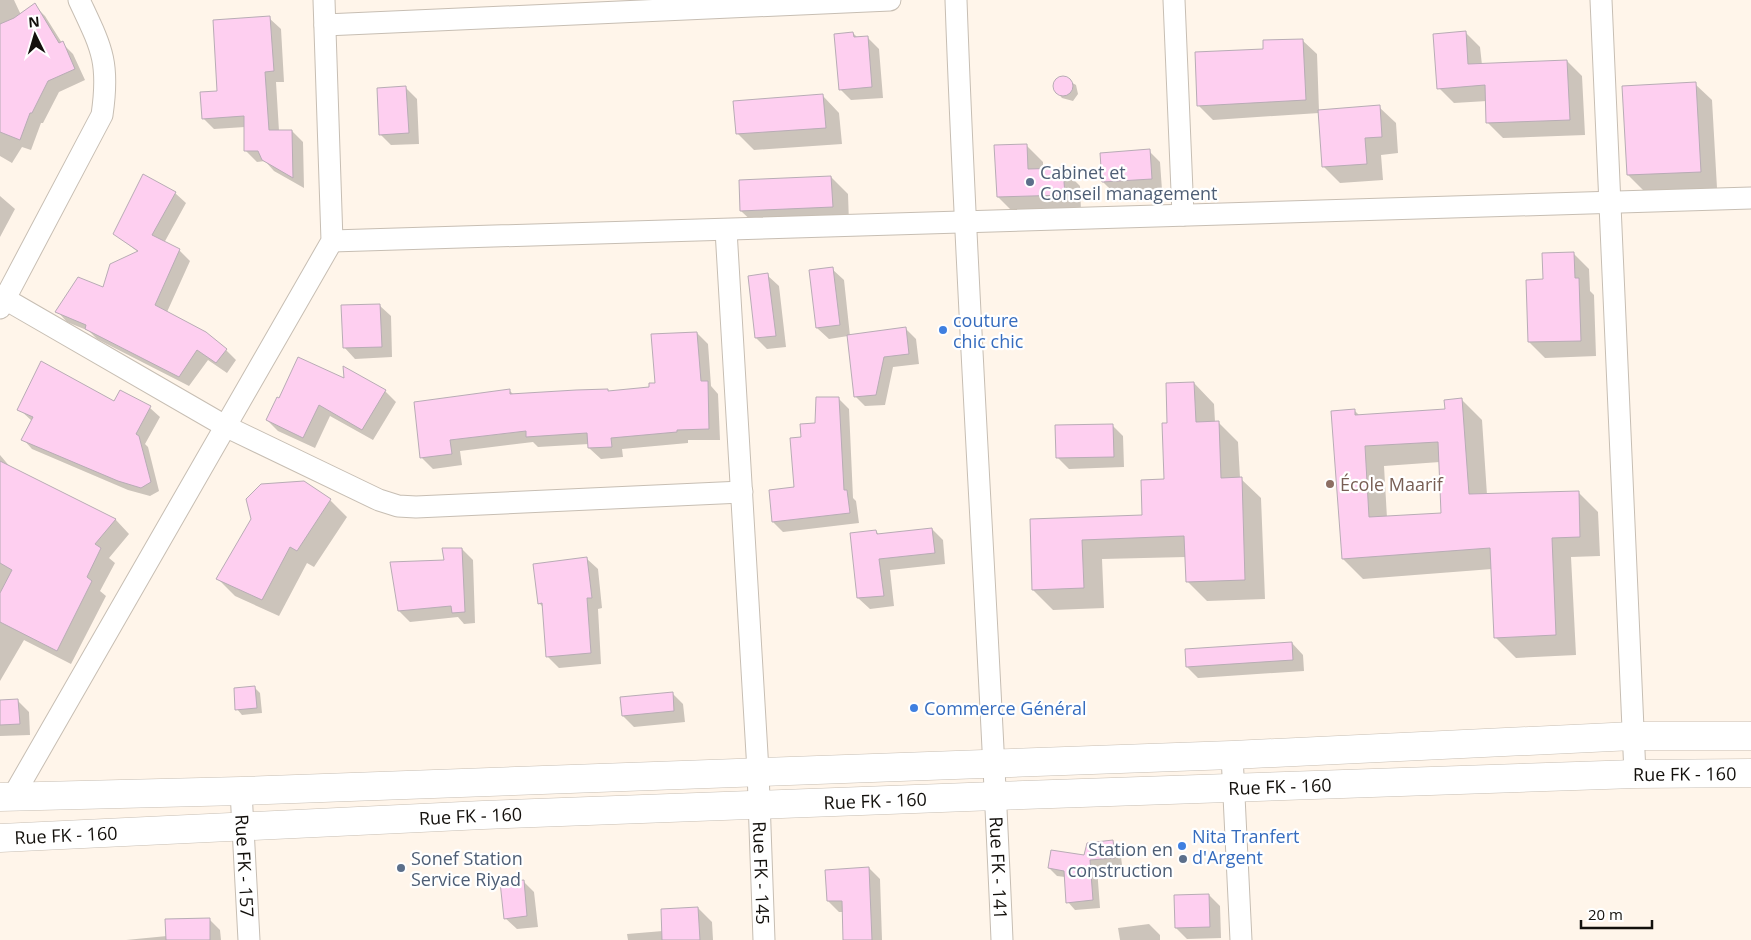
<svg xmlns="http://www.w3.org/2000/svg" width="1751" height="940" viewBox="0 0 1751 940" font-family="'Open Sans',sans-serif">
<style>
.shadow{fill:#0003;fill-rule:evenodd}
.building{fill:#fecff0;stroke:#b8acb5;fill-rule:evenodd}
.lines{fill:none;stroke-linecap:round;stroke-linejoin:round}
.minor-casing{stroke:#c7beb3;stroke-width:23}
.secondary-casing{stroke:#c7beb3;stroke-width:29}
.minor{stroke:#fff;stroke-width:21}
.secondary{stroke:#fff;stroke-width:28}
.service-dot{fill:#5c6f8a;stroke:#fff;stroke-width:2}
.shop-dot{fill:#3f7fe0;stroke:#fff;stroke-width:2}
.education-dot{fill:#8d6e63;stroke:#fff;stroke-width:2}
.labels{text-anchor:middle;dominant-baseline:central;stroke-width:4.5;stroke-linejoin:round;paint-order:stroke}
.service-label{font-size:18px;fill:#4e5e75;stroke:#fff;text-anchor:start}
.shop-label{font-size:18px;fill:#366cbe;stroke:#fff;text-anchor:start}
.education-label{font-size:18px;fill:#785e54;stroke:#fff;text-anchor:start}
.street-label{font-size:18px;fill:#13100c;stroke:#fff}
</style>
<rect width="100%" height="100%" fill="#fff5ea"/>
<path class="shadow" d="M0,0h14l7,15 13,-10 11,11 17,27 11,11 12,26 -26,12 -16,31h-2l-10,27 -9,-3 -10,16 -12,-7z
M269,18l12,11 3,53h-8l3,49h13l11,11 1,46 -30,-17 -9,-10 -8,1 -11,-11 -1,-24 -31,2 -11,-11z
M1465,32l15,15 2,18 85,-4 15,15 3,59 -82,3 -15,-15 -1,-22 -33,2 -15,-15z
M853,33l5,5h10l11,11 4,49 -32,2 -11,-11z
M1302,40l15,14 2,57 60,-4 17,16 2,30 -17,2 2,25 -43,3 -17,-17 -4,-53 -106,7 -14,-14 65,-56z
M1062,77l14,8 2,9 -5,7 -11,-3 -5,-6 -2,-10z
M1695,84l17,16 5,88 -72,4 -17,-17z
M406,88l11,11 2,45 -28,1 -11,-11z
M823,96l16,17 3,31 -88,6 -17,-17z
M1026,145l17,17v8l20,-1 17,17 1,25 -66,3 -17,-17z
M1149,151l11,11 2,28 -48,3 -11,-11z
M831,177l17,17 1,29 -91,4 -17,-16z
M175,193l11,10 -22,40 15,7 11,11 -23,51 59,38 10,10 -9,13 -19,-13 -19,26 -92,-47 -8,-8 -22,-9 -10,-11 47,-23 34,-36 -23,-18z
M0,196l15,13 -15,28z
M1573,253l16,16 1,22 4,4 2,61 -51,2 -16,-16 15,-61z
M832,269l12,11 6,56 56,-7 10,10 3,25 -26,3 -8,38 -20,1 -10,-10 -7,-60 -19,3 -12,-11z
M767,275l12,11 7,61 -19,2 -11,-11z
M379,305l12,11 1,41 -37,2 -11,-12z
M697,333l11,11 3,42 7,8 2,46h-32v3l-66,6 1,8 -22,2 -12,-11v-4l-51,3 -5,-5 -73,9 2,14 -29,4 -11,-11 87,-68 5,5 95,-3 42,-4 5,-4z
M345,380l40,11 11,11 -23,38 -43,-24 -15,32 -37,-17 -11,-11z
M1194,383l20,21 1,18h3l20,20 2,36 21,20 4,101 -58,2 -20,-20 -1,-24 -84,2 2,49 -51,2 -20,-20 -2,-70 112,-4 22,-35 4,-57z
M121,392l29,16 10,9 -15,27 3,3 11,44 -9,5 -22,-6 -96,-41 -9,-10 9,-18 -13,-12 96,-7z
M839,399l10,10 4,89 3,3 3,22 -76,9 -10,-10 22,-34 22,-64z
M1462,400l20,20 5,75 91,-3 20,20 2,44 -29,1 5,98 -60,3 -20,-20 -4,-69 -129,10 -20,-20 11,-149 6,6 86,-6zM1440,462l3,53 -56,3 -3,-52z
M1112,425l11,11 1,31 -55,2 -11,-11z
M0,455l11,13 105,52 13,14 -20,24 6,5 -15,28 6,5 -35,68 -47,-24 -24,41z
M330,500l17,17 -33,50 -7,-4 -28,53 -44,-20 -17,-17z
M932,529l11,11 2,24 -55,6 4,36 -24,3 -12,-11 18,-67 3,4z
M462,549l11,11 2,63 -11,1 -6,-7 -48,5 -11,-11 46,-50z
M586,558l12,11 4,39 -4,1 3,55 -42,4 -11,-11 -5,-50 -4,-4z
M1292,643l11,12 1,16 -106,7 -11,-11z
M254,687l6,6 2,20 -20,2 -5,-6z
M672,693l11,11 2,18 -51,5 -11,-11z
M18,701l11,11 1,23 -30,1v-34z
M1112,841l8,8 2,16 -25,3 3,40 -25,2 -7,-8 -3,-25 -8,-1 -8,-8 36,-12z
M869,868l11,11 2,61h-38l-1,-28h-4l-11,-11z
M523,881l11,11 4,35 -21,2 -12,-11z
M1209,895l11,11 1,32 -34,1 -11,-11z
M698,908l14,14 1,18h-85l-1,-6 36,-3z
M209,919l11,11 1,10h-95l41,-4z
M1149,924l11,11v5h-40l-2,-12z"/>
<path class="building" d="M35,3l24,40 4,-2 12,28 -27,12 -16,32h-2l-10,27 -20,-8v-108l14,-6z
M270,16l4,55 -9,1 4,58h23l1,48 -31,-18 -4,-9h-14v-35l-42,3 -2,-27 17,-1 -4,-71z
M1466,31l2,33 99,-4 3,60 -84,3 -1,-38 -48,4 -4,-55z
M853,32l1,5 14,-1 4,51 -33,3 -5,-56z
M1303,39l3,61 -109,6 -2,-54 68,-3v-9z
M1053 86a10 10 0 1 1 20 0a10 10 0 1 1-20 0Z
M1696,82l5,90 -74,3 -5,-89z
M406,86l3,47 -30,2 -2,-47z
M823,94l3,34 -90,6 -3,-33z
M1380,105l2,32 -17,1 2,26 -45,3 -4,-57z
M1027,144l1,25 35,-1 2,27 -68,2 -3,-52z
M1150,149l2,30 -50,3 -2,-29z
M143,174l33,18 -24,43 28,14 -25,56 51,27 21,17 -11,14 -19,-13 -18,27 -94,-48 1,-4 -31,-13 23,-35 25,10 7,-23 28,-13 -25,-17z
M831,176l2,31 -93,4 -1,-31z
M1574,252l1,26h4l2,63 -53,1 -2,-62 17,-1 -1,-26z
M833,267l7,58 -24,3 -7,-58z
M768,273l8,63 -21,2 -7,-62z
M380,304l2,43 -39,1 -2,-43z
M906,327l3,27 -25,3 -8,38 -22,2 -7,-62z
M697,332l4,49h7l1,48 -32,1v2l-66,6 1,9 -24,1 -1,-15 -61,4v-6l-76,9 2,14 -32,4 -6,-56 96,-13v5l66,-4 32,-1v2l41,-4v-4h6l-4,-49z
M298,357l46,21 -1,-12 43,24 -24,40 -43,-25 -16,33 -37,-18 11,-23 2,1z
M41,361l73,40 6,-11 31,16 -15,28 3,2 12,46 -10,6 -23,-7 -97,-41 12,-23 -16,-7z
M1194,382l2,40 23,-1 2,57 21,-1 3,103 -59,2 -2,-46 -102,4 2,48 -52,2 -2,-71 112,-4 -1,-35 23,-1 -2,-56h5l-1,-40z
M816,397h23l5,93h3l3,23 -78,9 -3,-32 25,-3 -4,-49 11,-1 -1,-13 15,-1z
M1462,398l7,96 110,-3 1,46 -28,1 4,97 -62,3 -4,-90 -148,11 -11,-148 24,-2v6l90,-6 -1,-9zM1438,442l3,71 -72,4 -4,-71z
M1113,424l1,33 -58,1 -1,-33z
M0,461l116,58 -21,25 6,4 -14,29 5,4 -35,70 -57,-29v-29l12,-23 -12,-7z
M304,481l27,18 -34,52 -7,-4 -28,53 -46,-21 35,-60 -5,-20 15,-15z
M932,528l3,25 -56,6 5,37 -27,2 -7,-65 26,-3 1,4z
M442,548h20l3,64 -13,1 -1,-7 -53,5 -8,-49 54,-2z
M587,557l5,41h-5l4,55 -45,4 -4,-54 -4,1 -5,-40z
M1292,642l1,18 -107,7 -1,-18z
M255,686l2,22 -22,2 -1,-22z
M673,692l1,19 -52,5 -2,-19z
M18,699l2,25 -20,1v-25z
M1113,840l2,18 -25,2 3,40 -27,3 -2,-32 -16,-3 3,-18 33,5 3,-12z
M869,867l3,73h-29l-1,-39h-15l-2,-31z
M524,880l3,36 -23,3 -4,-37z
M1209,894l1,33 -35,1 -1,-33z
M698,907l2,33h-38l-1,-31z
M210,918v22h-44l-1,-21z"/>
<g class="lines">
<g class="minor-casing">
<g id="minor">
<path id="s1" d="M956,0c11,314 33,627 46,940"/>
<path d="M1174,0l9,215"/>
<path d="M1601,0l34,774"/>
<path d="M325,25l565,-25"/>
<path id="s2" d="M726,230l32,541 6,169"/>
<path d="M332,241l1419,-43"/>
<path d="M0,296l225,130 154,74 19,6 18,1 326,-15"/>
<path d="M0,308l102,-193c8,-54 -1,-68 -23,-115"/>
<path d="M1232,755l9,185"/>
<path id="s3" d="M241,791l8,149"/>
<path d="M12,798l320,-557 -8,-241"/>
</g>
</g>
<g class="secondary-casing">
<g id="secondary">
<path d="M0,797l241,-6 991,-36 401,-19h118"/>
<path id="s4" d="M0,838l483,-23 512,-19 640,-22 116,-1"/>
</g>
</g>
<use href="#minor" class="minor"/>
<use href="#secondary" class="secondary"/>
</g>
<g class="service-dot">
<circle cx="1030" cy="182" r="5"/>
<circle cx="1183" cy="859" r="5"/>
<circle cx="401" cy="868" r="5"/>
</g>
<g class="shop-dot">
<circle cx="943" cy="330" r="5"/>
<circle cx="914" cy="708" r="5"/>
<circle cx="1182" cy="846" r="5"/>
</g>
<circle class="education-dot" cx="1330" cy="484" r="5"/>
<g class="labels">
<g class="service-label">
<text x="1040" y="172">Cabinet et<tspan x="1040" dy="21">Conseil management</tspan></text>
<text x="1173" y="849" text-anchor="end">Station en<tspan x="1173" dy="21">construction</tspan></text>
<text x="411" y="858">Sonef Station<tspan x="411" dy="21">Service Riyad</tspan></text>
</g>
<g class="shop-label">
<text x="953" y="320">couture<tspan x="953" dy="21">chic chic</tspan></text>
<text x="924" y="708">Commerce Général</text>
<text x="1192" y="836">Nita Tranfert<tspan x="1192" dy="21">d'Argent</tspan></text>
</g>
<g class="education-label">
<text x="1340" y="484">École Maarif</text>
</g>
<g class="street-label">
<text stroke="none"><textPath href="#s4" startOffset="1686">Rue FK - 160</textPath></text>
<text stroke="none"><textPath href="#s4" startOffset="1281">Rue FK - 160</textPath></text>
<text stroke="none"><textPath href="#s4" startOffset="876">Rue FK - 160</textPath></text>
<text stroke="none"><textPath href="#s4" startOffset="471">Rue FK - 160</textPath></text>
<text stroke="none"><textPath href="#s4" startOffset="66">Rue FK - 160</textPath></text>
<text stroke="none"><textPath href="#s3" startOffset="75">Rue FK - 157</textPath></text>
<text stroke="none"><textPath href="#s1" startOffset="869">Rue FK - 141</textPath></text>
<text stroke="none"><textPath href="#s2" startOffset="644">Rue FK - 145</textPath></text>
</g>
</g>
<g transform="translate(35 35) rotate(355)" stroke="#ffffff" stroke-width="4" paint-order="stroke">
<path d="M0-4L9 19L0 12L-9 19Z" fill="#13100c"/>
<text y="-8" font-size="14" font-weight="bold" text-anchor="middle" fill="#13100c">N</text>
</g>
<path d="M1581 920v8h71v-8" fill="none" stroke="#13100c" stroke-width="2.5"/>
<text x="1588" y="920" font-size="15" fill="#13100c" stroke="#ffffff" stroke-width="4" paint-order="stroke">20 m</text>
</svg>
